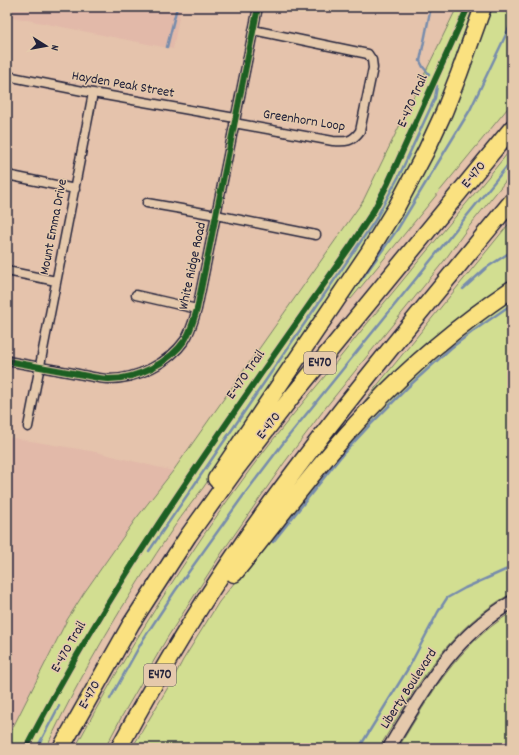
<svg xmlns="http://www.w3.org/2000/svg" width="519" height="755" viewBox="0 0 519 755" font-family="Dekko,sans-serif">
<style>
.built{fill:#e2b9a9}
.green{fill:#d2de91;stroke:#7a8066}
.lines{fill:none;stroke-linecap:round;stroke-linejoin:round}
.stream{stroke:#778cac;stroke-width:2.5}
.street-casing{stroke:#22223b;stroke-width:11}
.secondary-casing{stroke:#22223b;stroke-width:15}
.highway-casing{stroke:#22223b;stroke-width:19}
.street{stroke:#e5c9ac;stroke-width:8}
.secondary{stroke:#e5c9ac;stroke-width:12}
.highway{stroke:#fae180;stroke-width:16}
.cycleway-casing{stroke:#e5c9ac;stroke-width:8}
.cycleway{stroke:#1b5e20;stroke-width:6}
.labels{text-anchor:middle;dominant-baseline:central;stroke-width:3;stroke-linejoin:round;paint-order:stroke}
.shield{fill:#e5c9ac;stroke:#5c545d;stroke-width:1}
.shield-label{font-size:13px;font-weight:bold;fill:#22223b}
.street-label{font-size:14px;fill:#22223b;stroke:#e5c9ac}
</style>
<rect width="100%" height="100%" fill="#e5c3ac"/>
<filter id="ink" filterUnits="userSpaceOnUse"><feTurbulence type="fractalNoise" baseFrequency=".025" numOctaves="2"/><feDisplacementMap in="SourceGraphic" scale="8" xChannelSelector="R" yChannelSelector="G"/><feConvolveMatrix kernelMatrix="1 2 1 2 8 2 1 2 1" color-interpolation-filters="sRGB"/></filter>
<g filter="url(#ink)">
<path class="built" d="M7,7h174l-8,42 -166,-33z
M7,437l89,15 77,19 -38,49 -51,73 -17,27 -60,119z"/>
<path class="green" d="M457,7h16l-27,78 -27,67 -52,93 -164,243c-10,13 -20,26 -29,39 -48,71 -92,144 -128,221h-39v-9l60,-119 17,-27 51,-73 38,-49 190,-270z
M490,7h22v96l-161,196 -6,-3z
M512,148v25l-45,56 -23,32 -118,146 -42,56 -63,91 -54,84 -45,78 -17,32h-30c52,-98 111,-192 177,-281 23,-31 48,-61 73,-91 61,-77 125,-152 187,-228z
M512,220v63l-162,140 -1,-3z
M512,296v297c-66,37 -95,93 -133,155h-247l41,-69 10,-19 36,-58 128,-160 71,-72z
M512,612v136h-114c34,-55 57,-100 114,-136z"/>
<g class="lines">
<path class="stream" d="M167,47l10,-40
M429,74l-6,-7 -3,-6 11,-54
M361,280l36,-50 73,-120 42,-88
M463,289l23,-21 26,-17
M273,542l69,-87 27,-29 39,-39 43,-39 21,-16 40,-28
M149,551l225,-329 25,-46 36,-78 2,-12
M110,699l34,-61 31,-47 68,-95 44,-58 225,-278
M37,748l22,-42
M359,748l50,-81 29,-55 9,-14 18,-10 47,-21"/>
<g class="street-casing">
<path id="street" d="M7,76l86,17 142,25
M234,123l99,18c13,1 19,1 27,-10l13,-63 -1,-8 -4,-6 -115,-24
M7,175l68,14
M147,203l69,12 100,20
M7,271l49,10
M136,295l61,14
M7,361c22,4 44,8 66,12 12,2 24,6 36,6 28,0 60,-16 76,-39 6,-9 9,-21 12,-31l61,-302
M28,427l65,-334"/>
</g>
<g class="secondary-casing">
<path id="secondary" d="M389,748c35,-58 62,-110 123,-146"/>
</g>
<g class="highway-casing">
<path id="highway" d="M216,479l153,-227 28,-46 29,-55 18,-39 15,-38 24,-67
M234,574c45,-55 86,-113 135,-164 43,-46 91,-86 143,-121
M61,748l70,-124 57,-88 48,-67 54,-70 222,-271
M119,748c49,-92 104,-181 166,-264 72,-97 150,-190 227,-283"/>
</g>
<use href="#street" class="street"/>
<use href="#secondary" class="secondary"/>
<use href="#highway" class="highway"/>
<g class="cycleway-casing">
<path id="cycleway" d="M7,361c22,4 44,8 66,12 12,2 24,6 36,6 28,0 60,-16 76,-39 6,-9 9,-21 12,-31l61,-302
M26,748c92,-178 212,-341 326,-504l22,-34 14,-27 80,-176"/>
</g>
<use href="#cycleway" class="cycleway"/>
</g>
</g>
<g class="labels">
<g class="shield">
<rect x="304" y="352" width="32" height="22" rx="3"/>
<rect x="144" y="664" width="32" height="22" rx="3"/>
</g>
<g class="shield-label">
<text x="320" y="363">E470</text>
<text x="160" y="675">E470</text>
</g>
<g class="street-label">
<text transform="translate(123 85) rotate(10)">Hayden Peak Street</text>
<text transform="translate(413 101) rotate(-66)">E-470 Trail</text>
<text transform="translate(304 121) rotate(9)">Greenhorn Loop</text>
<text transform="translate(474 175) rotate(-51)">E-470</text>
<text transform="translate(54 227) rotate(-79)">Mount Emma Drive</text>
<text transform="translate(193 266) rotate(-78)">White Ridge Road</text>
<text transform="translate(246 375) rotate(-55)">E-470 Trail</text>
<text transform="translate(269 426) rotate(-52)">E-470</text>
<text transform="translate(69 647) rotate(-60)">E-470 Trail</text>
<text transform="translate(409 689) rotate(-57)">Liberty Boulevard</text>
<text transform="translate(90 695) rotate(-61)">E-470</text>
</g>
</g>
<rect width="519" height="755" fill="none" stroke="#e5c9ac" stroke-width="24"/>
<rect x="12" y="12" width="495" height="731" fill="none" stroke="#22223b" stroke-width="1.5" filter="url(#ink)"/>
<g transform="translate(46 46) rotate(101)" stroke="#e5c9ac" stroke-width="3" paint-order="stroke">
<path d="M0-3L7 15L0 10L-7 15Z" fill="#22223b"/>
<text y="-6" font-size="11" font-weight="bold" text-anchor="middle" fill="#22223b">N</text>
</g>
</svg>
